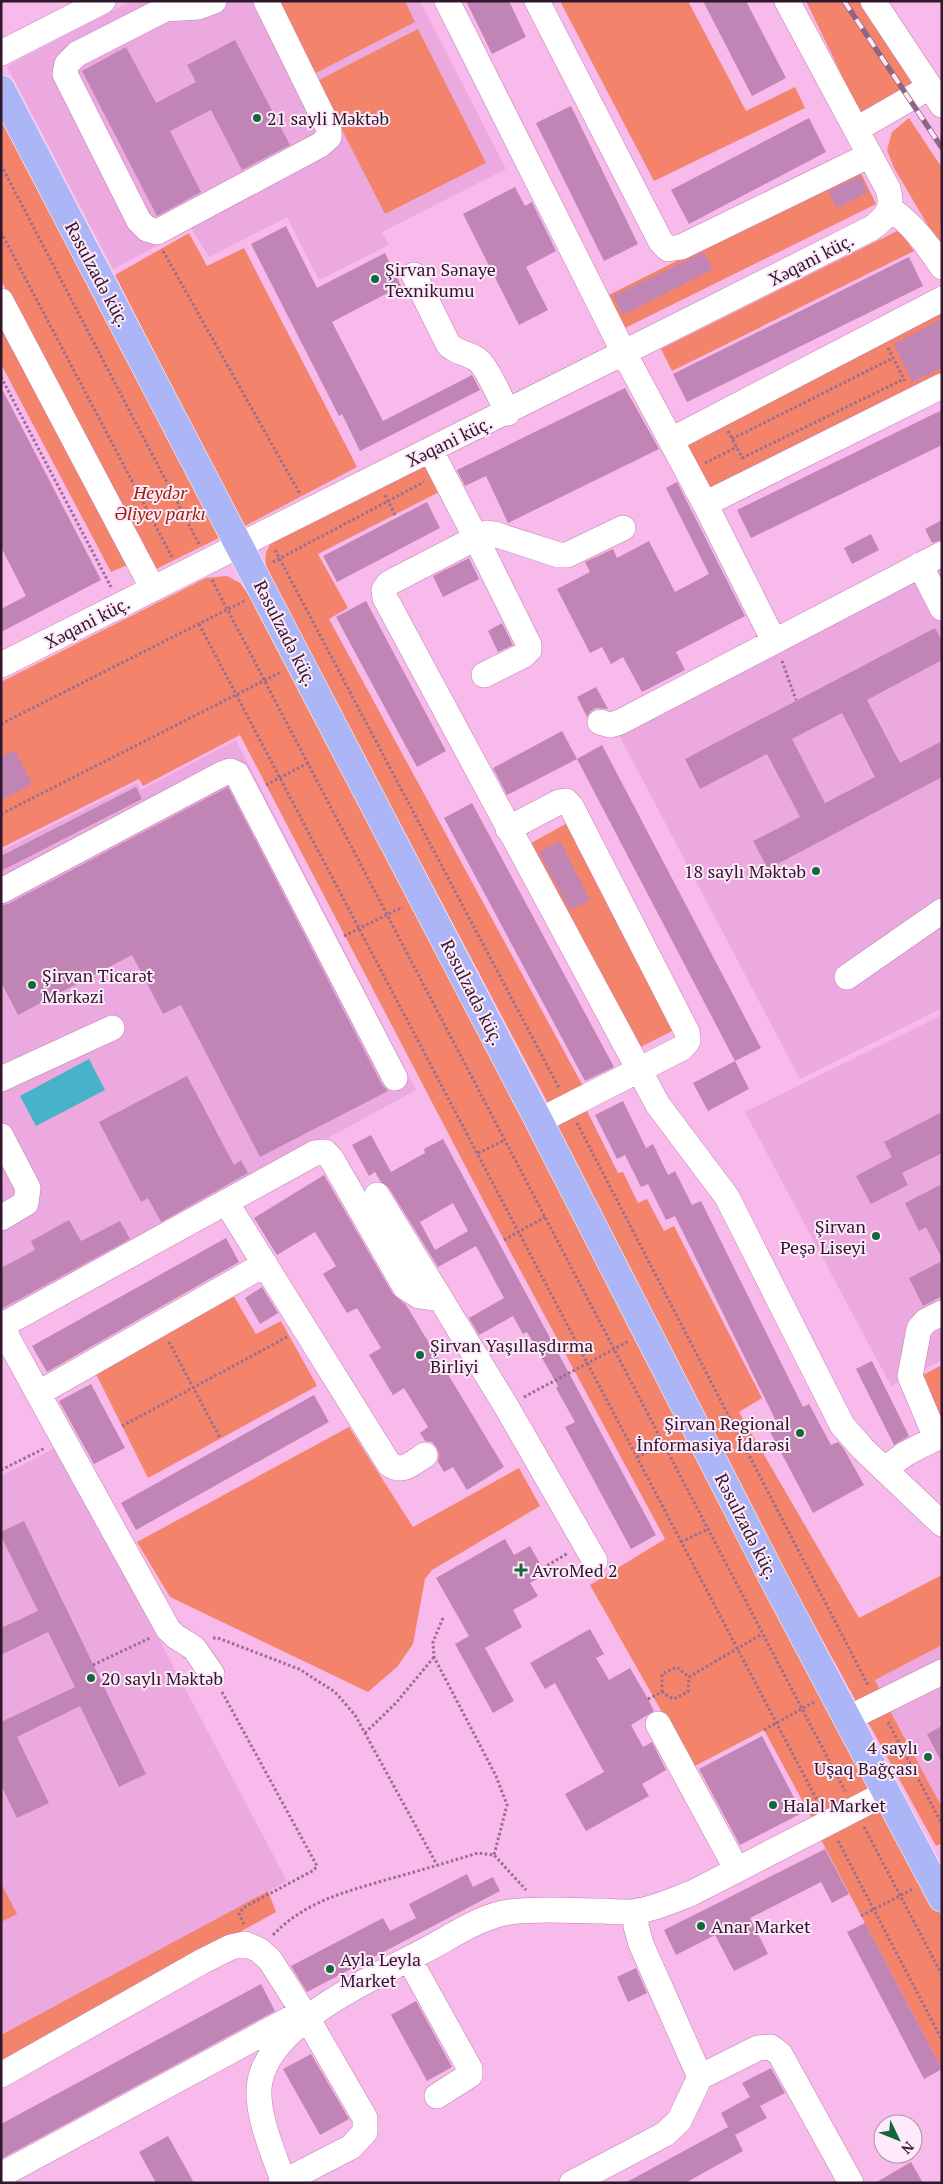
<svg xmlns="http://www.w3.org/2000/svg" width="943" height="2184" viewBox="0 0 943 2184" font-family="'PT Serif',serif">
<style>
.built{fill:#eca9df}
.green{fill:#f3846b}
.water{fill:#47b2c8}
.building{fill:#c185b5;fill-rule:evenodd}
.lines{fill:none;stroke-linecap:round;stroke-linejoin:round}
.minor-casing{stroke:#bd81b1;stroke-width:26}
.major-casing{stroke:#fff;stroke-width:29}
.path{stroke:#996d91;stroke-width:3;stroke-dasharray:2.5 2.5;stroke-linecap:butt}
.minor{stroke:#fff;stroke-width:25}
.major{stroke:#acb6f7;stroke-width:28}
.rail-casing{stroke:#8f6586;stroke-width:5.5}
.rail{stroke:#feeafa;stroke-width:4;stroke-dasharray:11;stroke-linecap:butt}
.poi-dot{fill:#12683a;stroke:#feeafa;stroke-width:2}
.labels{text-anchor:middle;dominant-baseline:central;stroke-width:4;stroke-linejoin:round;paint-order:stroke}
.poi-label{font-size:18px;fill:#2f182b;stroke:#feeafa;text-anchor:start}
.street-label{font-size:18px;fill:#2f182b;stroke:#feeafa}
.park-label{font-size:18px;font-style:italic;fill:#961f00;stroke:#feeafa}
</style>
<rect width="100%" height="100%" fill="#f8b9eb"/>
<path class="built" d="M131,1h289l86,168 -124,63 7,13 -70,35 -32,-63 -78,40 -18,-29 -78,41 -106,-203z
M942,564v444l-142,71 -181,-344z
M236,740l180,350 -413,225 -2,-464 136,-68 4,7z
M942,1015v345l-51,26 -146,-274z
M57,1447l230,434 -286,154v-559z
M942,1645v162l-68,-127z"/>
<path class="green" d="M272,1h133l10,21 -105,54z
M560,1h128l58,110 49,-24 10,21 -151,73z
M806,1h58l52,81 -56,31z
M418,29l68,134 -101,51 -68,-133z
M1,118l220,419 -69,34 -151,-291z
M909,118l33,50 -2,78 -46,-78 -7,-18 5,-18z
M859,169l17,35 -253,125 -16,-33z
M899,230l15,21 -242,120 -11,-22z
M189,233l18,33 37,-18 113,219 -114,60 -128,-252z
M942,307v70l-237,115 -25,-50z
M1,311l133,251 -23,10 -110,-208z
M426,462l15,29 -123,63 30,54 -19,11 255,469 -34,19 -281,-531c-5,-18 -6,-22 5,-37z
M227,576l13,7 11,15 625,1192 -62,32 -50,-92 -71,37 -103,-182 75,-46 -161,-299 -264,-505 -97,51 -4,-7 -138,69v-166l205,-104z
M569,822l107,207 -43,22 -109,-204z
M587,1111l31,62 5,-1 15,31 9,-4 17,32 10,-5 88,172 -23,14 120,206 83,-43v70l-67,35 7,14 -25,9 -80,-146 -220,-432z
M233,1295l23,39 25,-13 36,65 -169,92 -53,-106z
M942,1365v62l-25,-49z
M349,1427l64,100 106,-59 21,38 -108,64 -7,9 -12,65 -16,23 -29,25 -198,-95 -33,-55z
M888,1707l54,100v36l-6,3 -68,-124z
M883,1803l59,113v153l-123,-233z
M1,1883l16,31 -16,8z
M268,1891l8,21 -275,152v-29z"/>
<path class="water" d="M89,1059l16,31 -69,36 -16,-30z"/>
<path class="building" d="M466,1h43l17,36 -34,17z
M703,1h43l40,77 -34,18z
M235,40l55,105 -48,25 -31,-60 -41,21 31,61 -44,24 -75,-145 44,-24 30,56 40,-21 -9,-17z
M571,106l67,138 -34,17 -68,-138z
M809,118l17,34 -137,72 -18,-34z
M860,176l8,16 -31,16 -9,-17z
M515,187l10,19 7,-4 24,49 -30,16 22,43 -29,15 -56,-111z
M286,226l31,62 68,-35 16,33 -69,36 51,99 89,-46 8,15 -120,61 -18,-37 -3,2 -88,-172z
M704,252l9,17 -90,46 -10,-19z
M909,257l14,29 -236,116 -14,-28z
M942,319v49l-30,14 -18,-38z
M1,387l100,193 -100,52v-23l25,-13 -25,-49z
M625,388l34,61 -151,74 -22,-47 -21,10 -8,-16z
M942,410v35l-191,93 -14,-28z
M677,482l68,134 -69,36 9,18 -43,22 -19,-35 -12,7 -9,-17 -12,6 -33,-64 33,-17 -5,-10 28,-13 4,9 32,-17 26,51 34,-18 -43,-86z
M427,502l13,26 -103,54 -14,-26z
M942,520v20l-10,3 -7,-14z
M871,534l8,16 -27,14 -8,-16z
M469,558l10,21 -36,18 -10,-21z
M366,601l80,150 -29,16 -81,-150z
M502,623l11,22 -15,7 -10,-21z
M935,628l7,13v19l-75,40 33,63 42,-22v36l-174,92 -15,-28 47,-24 -33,-63 -67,35 -15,-30zM842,713l33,64 -50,26 -33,-64z
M596,687l12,22 -12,-1 -5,3 -4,6 -10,-20z
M562,731l15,28 -70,36 -14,-27z
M602,745l159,303 -26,13 -158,-302z
M15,750l17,34 -31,16v-43z
M136,787l6,12 -141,72v-15z
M228,787l154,298 6,6 -128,66 -79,-152 -18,9 -31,-59 -114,60 -17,-33v-77l7,-1z
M472,803l142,264 -29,14 -141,-263z
M560,841l30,59 -20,10 -31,-58z
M735,1061l14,28 -41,22 -15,-28z
M187,1076l47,89 7,-5 7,13 -87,49 -13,-24 -7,4 -42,-80z
M623,1101l23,47 7,-4 15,31 7,-4 17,34 9,-4 102,206 6,-3 22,41 7,-3 6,7 20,36 -51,28 -46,-87 9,-5 -101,-205 -9,4 -18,-36 -7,3 -16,-32 -8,4 -22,-44z
M942,1112v41l-40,20 6,12 -37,19 -15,-28 36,-19 -8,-15z
M371,1135l20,37 34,-19 -1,-4 19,-10 213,396 -25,14 -66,-122 10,-5 -19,-34 2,-2 -31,-54 -4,2 -10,-18 -34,19 -10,-17 35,-20 -28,-52 -38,21 -49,-79 -8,-6 -6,-10 -6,4 -17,-31zM453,1203l15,28 -33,19 -15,-28z
M324,1175l69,119 13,11 98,162 -37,23 -14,-23 -9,5 -6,-10 1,-7 -2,-7 -5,-6 -7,-1 -5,-8 8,-6 -24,-39 -11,7 -24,-40 12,-7 -24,-40 -10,5 -24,-39 13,-8 -21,-34 -38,23 -23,-37z
M942,1184v74l-16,-31 -7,4 -14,-28z
M69,1220l12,21 39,-20 10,18 -129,70v-41l34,-18 -4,-9z
M226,1238l13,24 -192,110 -15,-26z
M942,1261v35l-19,10 -14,-28z
M262,1287l16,26 -18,11 -15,-26z
M872,1361l37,75 -15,9 -38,-76z
M91,1384l34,64 -31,16 -35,-63z
M314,1395l15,27 -193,108 -15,-27z
M24,1521l122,253 -27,13 -39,-81 -63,31 32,66 -32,15 -16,-33v-63l74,-35 -27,-55 -47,23v-27l37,-17 -37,-75v-4z
M505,1539l9,16 16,-9 16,28 -16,9 8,13 -25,14 9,17 -37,21 29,53 -21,12 -38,-69 14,-8 -33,-58z
M590,1629l14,25 -8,4 13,22 21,-12 18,31 6,12 -23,14 12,22 9,-5 14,28 -24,14 7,12 -63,35 -21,-37 39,-22 -49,-89 -10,6 -15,-26z
M942,1726v37l-15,-29z
M762,1736l40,77 -62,32 -41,-76z
M825,1849l24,45 -17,9 -11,-21 -71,36 18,36 -34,17 -19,-36 -39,20 -12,-25z
M467,1874l6,13 20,-10 7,14 -193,101 -16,-26 92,-48 7,13 26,-13 -7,-14z
M865,1923l77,146 -18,10 -77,-147z
M636,1968l11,25 -19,9 -11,-25z
M261,1984l14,27 -274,148v-35z
M416,2001l36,66 -25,14 -36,-66z
M311,2054l38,65 -29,16 -37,-66z
M771,2068l14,25 -25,13 7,12 -32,17 8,16 -58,32h-60l103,-56 -7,-14 29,-16 -8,-14z
M168,2136l26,47h-38l-17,-31z
M911,2162l12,21h-48z"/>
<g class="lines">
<g class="minor-casing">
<path id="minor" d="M214,1l-16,6 -33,2 -88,45 -10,10 -2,10 74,147 8,8 10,3 163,-87 9,-8v-8l-63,-128
M447,1l177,352 81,151 69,137
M537,1l124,241 7,7 13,-2 189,-92
M873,1l69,104
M1,53l102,-52
M857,129l73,-42
M891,209c22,16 36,35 51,58
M414,275l34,69c10,11 21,8 31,17 9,8 22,39 29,52
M1,301l152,288
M671,440l271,-141
M431,451l45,87 -87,45 -5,7 1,8 273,507 69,92 115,228 21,24 79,75
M705,504l237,-118
M920,565l22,43
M1,665l871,-437c15,-11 22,-20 16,-39l-101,-188
M484,675l40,-20 5,-5v-5l-53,-107 11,-5 7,1 65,21h8l56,-27
M600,722l10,3 10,-3 322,-168
M508,829l51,-27 7,-1 5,5 116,226 1,9 -6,7 -143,73
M1,891l221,-117 8,-3 7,3 158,304
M847,977l95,-66
M1,1079l111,-51
M1,1136l27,52 -2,15 -25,15
M377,1195l129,211 89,155
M226,1202l163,262c14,10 23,-1 36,-9
M1,1326l314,-173 10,-1 6,6 74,129 14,9 21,3
M1,1326l167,303 7,7 19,12 18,26
M39,1393l226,-129
M936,1438l-26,-62 9,-47 7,-8 16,-8
M885,1469l20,-15 37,-19
M847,1719l95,-47
M658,1724l79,146
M637,1912l-1,14 5,18 59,133
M409,1959l61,110v6l-33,21
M1,2075l202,-114 28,-14 14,-3 14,6 11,10 37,58 58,100v14l-14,15 -70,36
M1,2175l298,-161
M284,2183c-10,-28 -30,-73 -24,-102 12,-60 115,-104 164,-130 27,-14 56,-35 86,-39 31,-4 63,-1 94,-1 11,1 24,2 34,0 19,-3 36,-11 54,-18l194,-100
M572,2183l93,-49 14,-13 21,-44 58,-29 13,-1 9,7 71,129"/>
</g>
<g class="major-casing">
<path id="major" d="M1,89l538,1032 235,459 168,318"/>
</g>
<path class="path" d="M1,165l198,379
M1,232l171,325
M163,251l137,243
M888,348l17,33
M1,377l110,210
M728,431l15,28
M732,439l161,-81
M742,458l162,-79
M705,463l32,-16
M385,495l10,20
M275,550l284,538
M273,562l151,-80
M212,580l633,1211
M199,624l620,1180
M782,661l14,39
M1,724l243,-123
M266,785l42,-22
M1,814l280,-142
M344,936l59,-29
M577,1123l291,562
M478,1153l27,-13
M504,1240l41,-23
M169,1342l51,96
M524,1397l105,-56
M122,1426l165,-89
M637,1457l27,-13
M1,1470l44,-22
M681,1542l27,-13
M543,1568l25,-15
M443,1618l-10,24 1,15 62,119 11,29 -13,50
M213,1638h5l81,31 36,23 20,23 82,150
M93,1665l57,-27
M222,1692l95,174 -3,4 -71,38 -4,6 5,10
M662,1692v-18l15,-7 12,10
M648,1699l14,-7 11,7 15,-7 1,-15 73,-43
M888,1722l54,102
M764,1730l50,-28
M365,1733l31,-30 38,-46
M864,1827l78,148
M838,1841l104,199
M861,1916l52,-27
M273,1935c33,-34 72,-43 116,-56 30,-8 59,-17 89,-26l16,2 32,35"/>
<use href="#minor" class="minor"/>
<use href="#major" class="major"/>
<g class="rail-casing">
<path id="rail" d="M844,1l98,147"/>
</g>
<use href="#rail" class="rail"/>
</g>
<g class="poi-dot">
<circle cx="257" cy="118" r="5"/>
<circle cx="375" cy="279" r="5"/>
<circle cx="816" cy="871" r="5"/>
<circle cx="32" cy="985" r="5"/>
<circle cx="876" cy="1236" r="5"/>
<circle cx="420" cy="1355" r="5"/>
<circle cx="800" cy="1433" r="5"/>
<path d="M518.5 1562.5h5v5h5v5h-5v5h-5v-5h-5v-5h5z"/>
<circle cx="91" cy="1678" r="5"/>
<circle cx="928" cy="1757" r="5"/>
<circle cx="773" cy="1805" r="5"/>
<circle cx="701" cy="1926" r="5"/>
<circle cx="330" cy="1969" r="5"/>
</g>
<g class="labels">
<g class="poi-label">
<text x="267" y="118">21 sayli Məktəb</text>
<text x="385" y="269">Şirvan Sənaye<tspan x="385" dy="21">Texnikumu</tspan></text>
<text x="806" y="871" text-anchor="end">18 saylı Məktəb</text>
<text x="42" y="975">Şirvan Ticarət<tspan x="42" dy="21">Mərkəzi</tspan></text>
<text x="866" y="1226" text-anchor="end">Şirvan<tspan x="866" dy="21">Peşə Liseyi</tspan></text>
<text x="430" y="1345">Şirvan Yaşıllaşdırma<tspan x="430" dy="21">Birliyi</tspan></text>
<text x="790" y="1423" text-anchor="end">Şirvan Regional<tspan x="790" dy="21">İnformasiya İdarəsi</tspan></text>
<text x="532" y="1570">AvroMed 2</text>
<text x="101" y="1678">20 saylı Məktəb</text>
<text x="918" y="1747" text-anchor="end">4 saylı<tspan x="918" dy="21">Uşaq Bağçası</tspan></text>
<text x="783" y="1805">Halal Market</text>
<text x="711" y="1926">Anar Market</text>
<text x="340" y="1959">Ayla Leyla<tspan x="340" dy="21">Market</tspan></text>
</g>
<g class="street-label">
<text transform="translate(811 259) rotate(-27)">Xəqani küç.</text>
<text transform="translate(98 274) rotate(62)">Rəsulzadə küç.</text>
<text transform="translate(449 441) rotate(-26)">Xəqani küç.</text>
<text transform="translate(87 622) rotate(-27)">Xəqani küç.</text>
<text transform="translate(286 633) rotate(63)">Rəsulzadə küç.</text>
<text transform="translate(473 992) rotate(63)">Rəsulzadə küç.</text>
<text transform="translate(747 1526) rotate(63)">Rəsulzadə küç.</text>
</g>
<g class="park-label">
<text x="160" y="492">Heydər<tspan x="160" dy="21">Əliyev parkı</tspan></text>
</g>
</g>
<rect width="943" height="2184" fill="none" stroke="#2f182b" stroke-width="5"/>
<g transform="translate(898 2139) rotate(133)"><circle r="24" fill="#feeafa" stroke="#ab96a7"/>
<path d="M0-4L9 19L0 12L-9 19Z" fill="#12683a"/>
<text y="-8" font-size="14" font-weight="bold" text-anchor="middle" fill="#2f182b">N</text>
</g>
</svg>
